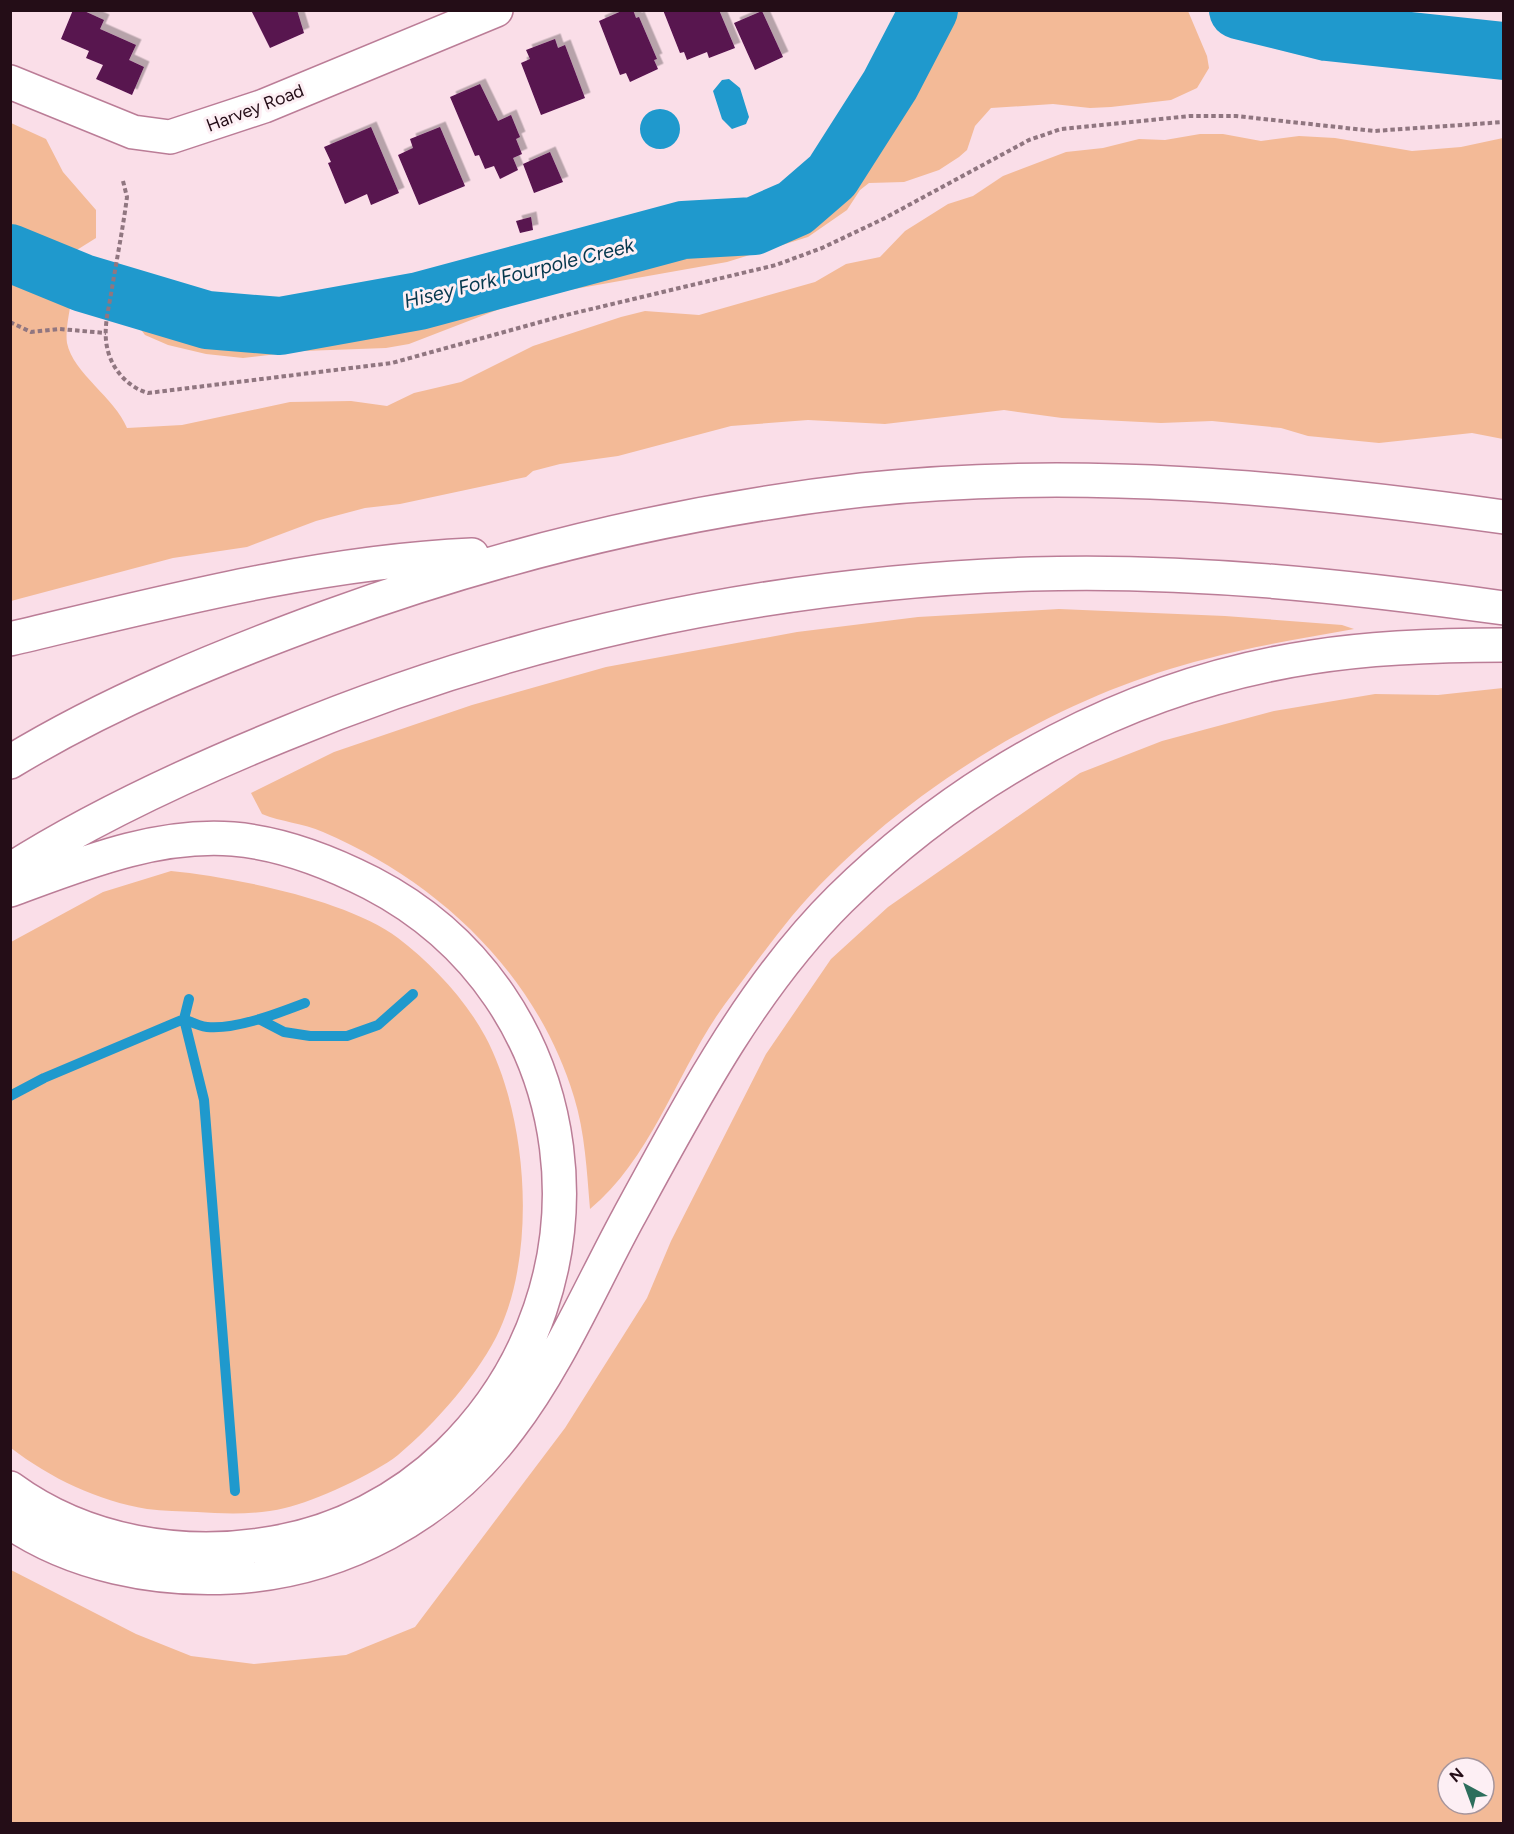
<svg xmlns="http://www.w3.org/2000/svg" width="1514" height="1834" viewBox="0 0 1514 1834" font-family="Figtree,sans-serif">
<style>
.green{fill:#f3ba97;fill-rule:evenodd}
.water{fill:#1f99cd}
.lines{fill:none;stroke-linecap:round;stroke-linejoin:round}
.stream{stroke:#1f99cd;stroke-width:10}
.river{stroke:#1f99cd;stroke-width:58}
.building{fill:#581250;filter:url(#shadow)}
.street-casing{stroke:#bb7d97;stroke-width:36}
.highway-casing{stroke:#bb7d97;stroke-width:36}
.path{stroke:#907680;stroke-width:4;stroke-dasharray:4.5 3;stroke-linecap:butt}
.street{stroke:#fff;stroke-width:33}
.highway{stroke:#fff;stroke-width:33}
.labels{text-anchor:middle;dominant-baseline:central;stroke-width:6;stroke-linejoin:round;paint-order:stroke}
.street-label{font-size:18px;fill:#240d17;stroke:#fdeff4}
.water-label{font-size:20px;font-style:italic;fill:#05374d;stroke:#fdeff4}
</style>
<defs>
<filter id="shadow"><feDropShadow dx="5.5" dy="-5.5" stdDeviation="0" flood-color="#0004"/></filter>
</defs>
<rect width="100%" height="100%" fill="#fadee8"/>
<path class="green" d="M944,11h244l19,45 2,12 -12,20 -26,12 -60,7 -21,1 -37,-4 -62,4 -16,18 -8,24 -8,7 -20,13 -35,12 -35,1 -9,7 -13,20 -39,27 -81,25 -158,28 -59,15 -101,39 -23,4 -83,3 -60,7 -37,-4 -38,-9 -23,-10 -7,-9 5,-10 62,17 90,5 143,-24 74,-21 36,-4 62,-18 40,-18 87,-13 62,-13 20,-18 31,-40 17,-18z
M11,123l35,16 17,33 33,38v28l-24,15 -61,-24z
M1200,134h23l38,7 38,-5 36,2 77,13 49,-4 42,-9v301l-31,-6 -93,10 -71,-7 -27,-8 -69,-7 -51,2 -99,-5 -58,-8 -119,14 -77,-4 -77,6 -113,30 -58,8 -27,7 -7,6 -126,27 -35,4 -49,13 -69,26 -74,11 -162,43v-324l24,13 37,6c-2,14 -7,34 -5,47 6,30 48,55 60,85l55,-3 108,-23 61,-1 36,5 27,-13 47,-11 72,-36 88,-29 24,-6 54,4 116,-33 31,-18 34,-7 25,-26 43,-27 25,-8 30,-20 63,-24 37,-4 36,-9 26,1z
M1059,609l166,7 117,9 12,4c-49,9 -100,17 -148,30 -153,38 -312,137 -414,257 -23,28 -45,59 -67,88 -47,64 -72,153 -135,205 -3,-36 -5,-77 -16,-112 -37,-123 -136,-216 -251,-265 -20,-9 -42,-10 -61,-18l-11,-21 83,-41 138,-47 134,-38 191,-35 121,-15z
M1503,688v1135h-1492v-253l125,64 55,22 63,8 92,-9 69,-28 150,-199 82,-130 24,-57 95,-187 65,-95 57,-52 192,-134 82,-32 112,-30 101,-17 63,1zM1448,1768h36v36h-36z
M171,871c62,6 177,29 227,67 33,25 67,61 87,98 42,78 52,211 15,293 -19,43 -66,96 -102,126 -24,19 -83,46 -113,53 -28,7 -60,6 -88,4 -16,-1 -34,-1 -50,-3 -49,-8 -97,-31 -136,-61v-506l92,-50z"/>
<path class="water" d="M729,79l11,9 9,29 -3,7 -14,5 -10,-10 -9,-28 9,-11z
M640 129a20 20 0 1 1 40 0a20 20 0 1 1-40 0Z"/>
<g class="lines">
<path class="stream" d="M184,1019l20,81 31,391
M184,1019c7,3 15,7 23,8 28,3 72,-14 98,-24
M259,1019l25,13 26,4h37l31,-11 35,-31
M10,1096l34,-18 140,-59 5,-20"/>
<path class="river" d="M1238,10l89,22 177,19
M10,253l73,30 124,37 73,6 139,-25 264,-71 71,-4 41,-18 37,-32 58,-91 39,-75"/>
</g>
<path class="building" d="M73,10h9l22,10 -4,9 36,16 -7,15 15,7 -12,28 -36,-16 7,-14 -17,-7 3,-7 -28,-12z
M251,10h46l7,23 -34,15z
M624,10h9l3,8 3,-1 18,42 -3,1 4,9 -28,13 -4,-9 -6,2 -21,-54z
M663,10h56l16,38 -26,10 -2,-6 -20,8 -3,-8 -4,1z
M762,11l21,46 -28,13 -21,-47z
M555,39l3,9 7,-3 20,53 -44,17 -20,-52 9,-4 -4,-9z
M480,84l18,37 13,-6 9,22 -4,2 6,15 -9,4 5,12 -18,9 -6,-13 -9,3 -6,-14 -4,1 -25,-59z
M371,127l28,66 -28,12 -4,-11 -22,10 -17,-41 3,-1 -7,-15z
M440,127l25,59 -46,19 -21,-50 15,-7 -3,-9z
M550,152l13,30 -29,11 -11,-29z
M531,217l2,13 -13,3 -4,-12z"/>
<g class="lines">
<g class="street-casing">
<path id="street" d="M10,82l123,50 37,5 94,-31 232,-96"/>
</g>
<g class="highway-casing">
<path id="highway" d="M10,639c152,-36 306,-77 462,-84
M10,762c99,-60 209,-105 318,-145 173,-63 351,-106 534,-127 213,-23 430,-3 642,27
M10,870c85,-54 179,-97 272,-135 238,-99 491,-152 749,-161 157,-5 316,12 473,34
M10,890c71,-26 146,-57 223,-51 48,4 95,22 138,44 218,113 251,402 77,571 -48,46 -109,78 -175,89 -90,16 -188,0 -263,-55
M10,1522c63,43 146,59 221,55 110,-6 213,-61 279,-150 48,-63 80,-139 118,-209 60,-110 122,-230 212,-319 128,-126 293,-215 472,-242 63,-10 128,-12 192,-12"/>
</g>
<path class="path" d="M123,181l4,16c-4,31 -10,61 -15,91 -3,20 -9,40 -5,59 4,21 20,40 41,46l244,-30 170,-47 214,-51 46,-17 61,-29 146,-79 32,-11 129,-13h46l138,15 130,-9
M10,322l21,10 28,-3 47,4"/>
<use href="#street" class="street"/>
<use href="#highway" class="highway"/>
</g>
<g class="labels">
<g class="street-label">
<text transform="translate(255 108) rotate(-21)">Harvey Road</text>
</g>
<g class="water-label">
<text transform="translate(519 273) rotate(-14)">Hisey Fork Fourpole Creek</text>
</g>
</g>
<rect width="1514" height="1834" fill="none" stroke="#240d17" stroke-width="24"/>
<g transform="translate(1466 1786) rotate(319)"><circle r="28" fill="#fdeff4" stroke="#a6959c" stroke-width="1.5"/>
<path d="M0-4.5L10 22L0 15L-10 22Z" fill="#2d6e5c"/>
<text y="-9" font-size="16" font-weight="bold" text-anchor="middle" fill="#240d17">N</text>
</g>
</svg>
